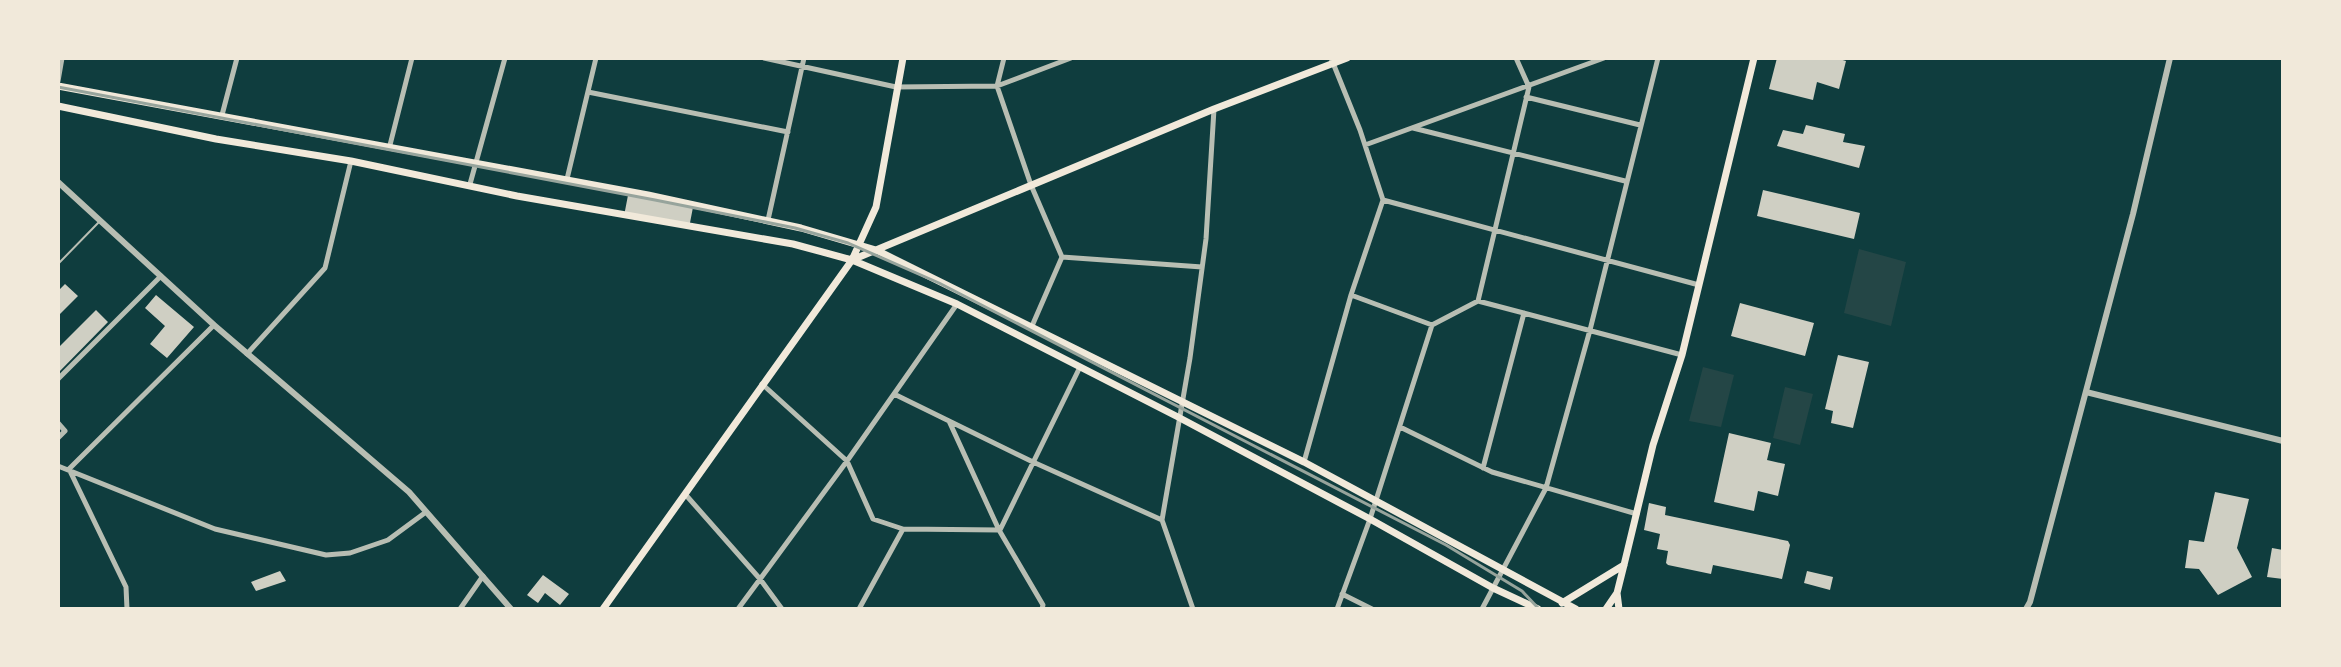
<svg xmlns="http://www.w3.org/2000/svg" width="2341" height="667" viewBox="0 0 2341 667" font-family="Literata,serif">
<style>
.green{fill:#244646}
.building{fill:#cfcfc3}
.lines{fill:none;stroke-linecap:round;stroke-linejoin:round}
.service{stroke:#b8beb3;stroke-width:2}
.minor{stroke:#b8beb3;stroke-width:5}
.tertiary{stroke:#b8beb3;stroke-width:6}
.secondary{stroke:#f1e9da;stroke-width:7}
.rail{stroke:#97a49c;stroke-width:3}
</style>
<rect width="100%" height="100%" fill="#0f3d3e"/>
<path class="green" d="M1859,249l47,13 -15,64 -47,-13z
M1703,367l31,8 -13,52 -32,-6z
M1785,387l28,7 -13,51 -27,-7z"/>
<path class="building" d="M1777,58h59l10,3 -7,28 -22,-7 -4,18 -44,-11z
M1806,125l39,9 -2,8 22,4 -6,22 -82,-22 6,-16 20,4z
M629,190l65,12 -5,26 -65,-12z
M1763,190l97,23 -6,26 -97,-23z
M65,284l13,12 -20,20v-25z
M156,295l38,32 -27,31 -17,-14 15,-18 -20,-18z
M1740,303l74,20 -9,33 -74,-20z
M96,310l12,12 -50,51v-25z
M1838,355l31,7 -16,66 -22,-5 2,-12 -8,-2z
M1729,433l42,10 -4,17 18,4 -7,32 -20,-5 -4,20 -40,-9z
M2215,492l34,7 -12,49 15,29 -34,18 -19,-26 -14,-1 4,-28 15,2z
M1649,503l17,4 -1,8 123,26 2,4 -8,34 -69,-14 -2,9 -43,-9 -2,-2 2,-12 -11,-2 3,-15 -16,-4z
M2272,548l11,2v29l-16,-2z
M280,571l6,10 -30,10 -5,-9z
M1807,571l26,6 -3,13 -26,-7z
M543,575l26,19 -9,11 -15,-12 -7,10 -11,-8z"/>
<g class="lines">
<path class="service" d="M58,264l41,-42"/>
<path class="minor" d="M764,58l132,29 101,-1 74,-28
M1004,58l-7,28 34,99 31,72
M58,81l4,-23
M588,92l200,40
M1526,97l114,28
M222,115l15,-57
M1413,128l212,53
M390,145l22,-87
M1365,145l239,-87
M567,179l29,-121
M470,184l35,-126
M1383,200l316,85
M768,220l36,-162
M1062,257l140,10
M1351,295l81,30
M1478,301l204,54
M1032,326l30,-69
M247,354l78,-86 26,-107
M58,379l103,-103
M762,384l85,77 26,58 30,10 96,1
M894,394l139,68 129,58
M949,421l50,109 44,75 -1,4
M58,423l7,8 -7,7
M1400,427l92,45 145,42
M1304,462l47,-167 32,-95 -23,-70 -29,-72
M58,466l157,63 111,26 24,-2 38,-13 38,-28
M1483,468l41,-155
M685,494l75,85 22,30
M1000,530l80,-163
M1342,594l30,15
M127,609l-1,-22 -57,-118 145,-144
M460,609l23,-33
M738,609l109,-148 110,-157
M859,609l44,-80
M1193,609l-31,-89 28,-162 16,-119 8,-130
M1337,609l33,-90 62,-194 46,-24 51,-214 -13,-29
M1482,609l64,-121 44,-158 68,-272"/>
<path class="tertiary" d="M58,182l156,143 195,167 102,117
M2086,392l197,49
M2026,609l4,-7 103,-388 37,-156"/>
<path class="secondary" d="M58,86l590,109 153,33 75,22 428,212 272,147
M58,106l158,33 135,22 166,35 276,48 59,16 105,44 221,113 192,102 123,69 45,21
M852,260l362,-151 133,-51
M1562,603l62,-38
M603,609l249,-349 24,-53 27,-149
M1606,609l11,-16
M1619,609l-2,-16 7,-28 29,-120 29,-90 72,-297"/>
<path class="rail" d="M58,87l597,113 140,28 53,15 91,40 507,262 76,46 17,18"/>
</g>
<rect width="2341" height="667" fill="none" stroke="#f1e9da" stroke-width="120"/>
</svg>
